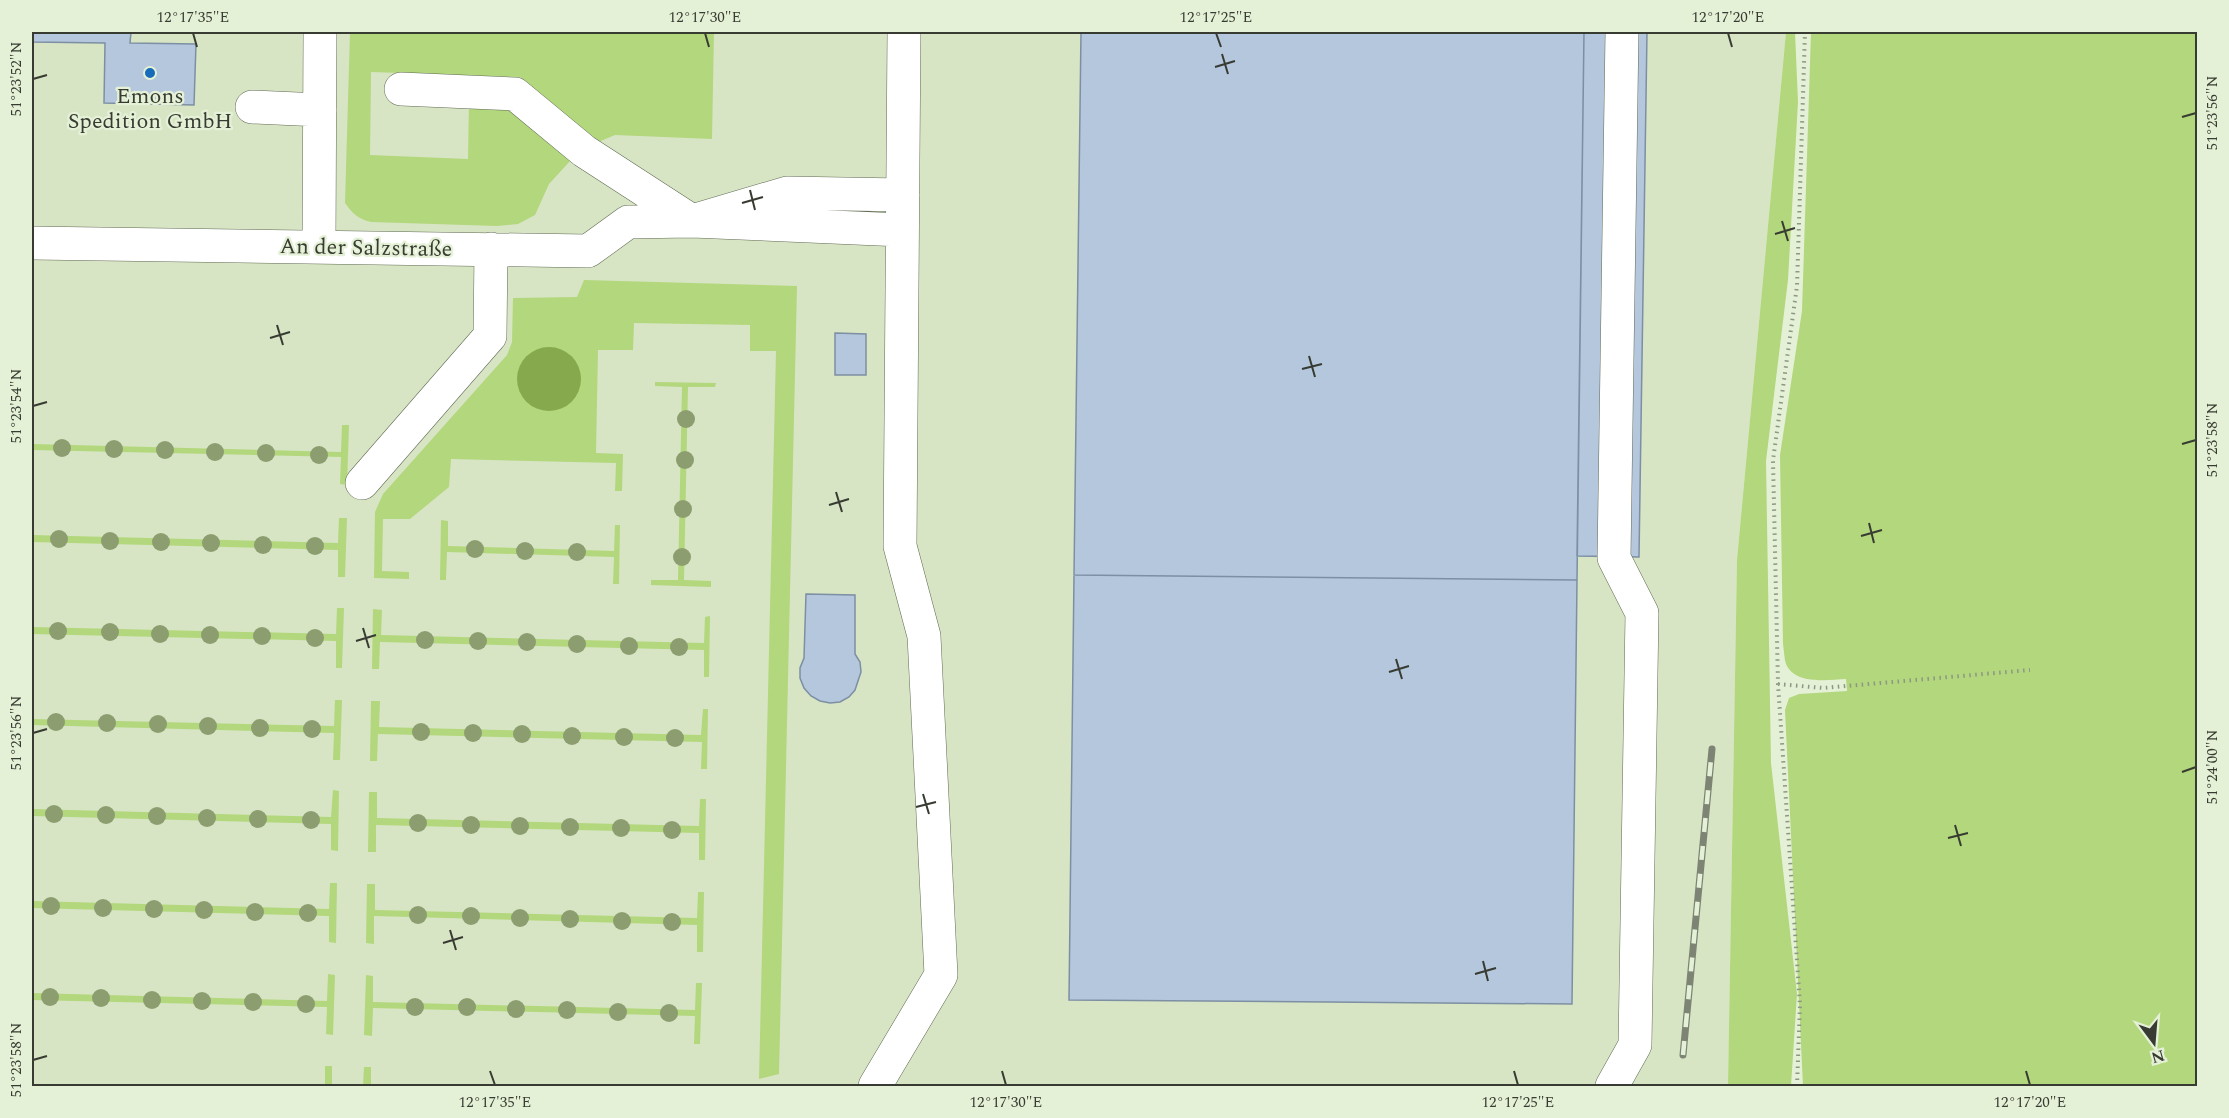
<svg xmlns="http://www.w3.org/2000/svg" width="2229" height="1118" viewBox="0 0 2229 1118" font-family="Spectral,serif">
<style>
.built{fill:#d7e5c4}
.green{fill:#b3d77c}
.water{fill:#86a94d}
.building{fill:#b4c7dd;stroke:#7d8fa3;stroke-width:1.5}
.lines{fill:none;stroke-linecap:round;stroke-linejoin:round}
.minor-casing{stroke:#606a53;stroke-width:34}
.path{stroke:#8e9684;stroke-width:4;stroke-dasharray:1.5 4.5;stroke-linecap:butt}
.minor{stroke:#fff;stroke-width:33}
.rail-casing{stroke:#7d8474;stroke-width:7}
.rail{stroke:#e5f1d7;stroke-width:4.5;stroke-dasharray:14;stroke-linecap:butt}
.tree{fill:#8c9e6f}
.ticks{fill:none;stroke:#373b31;stroke-width:2}
.poi-dot{fill:#166cba;stroke:#e5f1d7;stroke-width:2}
.labels{text-anchor:middle;dominant-baseline:central;stroke-width:4.5;stroke-linejoin:round;paint-order:stroke}
.poi-label{font-size:22px;fill:#373b31;stroke:#e5f1d7}
.street-label{font-size:22px;fill:#373b31;stroke:#e5f1d7}
.neatline{fill:none;stroke:#373b31;stroke-width:2}
.ticks-label{font-size:15px;text-anchor:middle;fill:#373b31}
</style>
<rect width="100%" height="100%" fill="#e5f1d7"/>
<path class="built" d="M32,32h1754l-49,528 -9,526h-1696z"/>
<path class="green" d="M350,32h364l-2,107 -97,-4 -19,8 -76,-66 -149,-5 -1,83 98,4 1,-59 43,5 59,55 -22,24 -14,31 -17,9 -21,2 -126,-4c-13,-3 -18,-8 -26,-19z
M1786,32h9l3,70 -10,178 -22,181 5,302 26,231 -6,92h-63l9,-526z
M1811,32h386v1054h-394l-18,-376 4,-12 10,-4 48,-3 -1,-12c-18,1 -51,6 -60,-15 -2,-6 -2,-14 -3,-20l-3,-189 22,-144z
M584,280l213,6 -18,788 -20,5 17,-728h-26v-26l-116,-2 -1,27h-35l-2,103 27,1 -1,37h-7l1,-28 -165,-4 -2,28 -39,32h-27l-1,52 27,1v7l-35,-1 1,-66 8,-18 124,-139 5,-13 1,-44 64,-1z
M655,382l61,1 -1,4h-27l-4,193 27,1v6l-60,-2v-5h27l4,-193 -27,-1z
M342,425h7l-2,60 -7,-1 1,-27 -309,-7v-6l309,8z
M339,518h8l-2,59h-7v-27l-306,-8v-7l306,8z
M441,520l7,1v25l166,5 1,-26h5l-1,59h-6l1,-27 -167,-5 -1,28h-6z
M337,608h7l-2,60h-6v-27l-304,-7v-7l304,7z
M373,609l9,1 -1,25 323,8 1,-26 5,-1 -1,61h-5v-27l-324,-8 -1,27h-7z
M335,700h7l-2,60h-7l1,-27 -302,-8v-6l302,7z
M371,701h9l-1,26 322,8 2,-26h5l-1,60h-6l1,-27 -324,-8 -1,27h-7z
M333,790l6,1 -1,60 -7,-1v-26l-299,-8v-7l299,8z
M369,792h8v26l322,8 1,-27h6l-1,61h-6v-27l-323,-8v27h-8z
M330,883h7l-1,60 -7,-1v-26l-297,-8v-7l297,8z
M367,884h8v26l322,8 1,-26h6l-1,60h-6v-27l-323,-9v28l-8,-1z
M328,974l7,1 -2,60 -7,-1 1,-27 -295,-7v-7l295,8z
M366,975l7,1v26l322,8 1,-27h6l-2,61h-6l1,-28 -322,-8 -1,28 -8,-1z
M325,1066h7v20h-7z
M364,1067h7v19h-8z"/>
<path class="water" d="M517 379a32 32 0 1 1 64 0a32 32 0 1 1-64 0Z"/>
<path class="building" d="M32,32h99l-1,11 66,1 -2,61 -90,-2 1,-60 -73,-1z
M1081,32h503l-7,548 -503,-5z
M1584,32h63l-8,525 -62,-1z
M835,333l31,1v41h-31z
M1074,575l503,5 -5,424 -503,-4z
M806,594l49,1v59l5,8 1,10 -6,18 -6,7 -9,5 -10,1 -10,-2 -9,-5 -7,-8 -4,-10v-10l4,-10z"/>
<g class="lines">
<g class="minor-casing">
<path id="minor" d="M401,89l114,5 69,57 108,70 95,-28 116,2
M252,107l68,3
M32,243l556,8 40,-29 64,-1 210,9
M319,247l1,-215
M362,483l128,-147 1,-87
M875,1086l66,-111 -17,-339 -24,-90 4,-514
M1612,1086l23,-41 7,-432 -28,-55 8,-526"/>
</g>
<path class="path" d="M1778,684l45,4 207,-18
M1797,1086l3,-81 -22,-321 -5,-224 24,-174 8,-254"/>
<use href="#minor" class="minor"/>
<g class="rail-casing">
<path id="rail" d="M1683,1055l29,-306"/>
</g>
<use href="#rail" class="rail"/>
</g>
<g class="tree">
<circle cx="686" cy="419" r="9"/>
<circle cx="62" cy="448" r="9"/>
<circle cx="114" cy="449" r="9"/>
<circle cx="165" cy="450" r="9"/>
<circle cx="215" cy="452" r="9"/>
<circle cx="266" cy="453" r="9"/>
<circle cx="319" cy="455" r="9"/>
<circle cx="685" cy="460" r="9"/>
<circle cx="683" cy="509" r="9"/>
<circle cx="59" cy="539" r="9"/>
<circle cx="110" cy="541" r="9"/>
<circle cx="161" cy="542" r="9"/>
<circle cx="211" cy="543" r="9"/>
<circle cx="263" cy="545" r="9"/>
<circle cx="315" cy="546" r="9"/>
<circle cx="475" cy="549" r="9"/>
<circle cx="525" cy="551" r="9"/>
<circle cx="577" cy="552" r="9"/>
<circle cx="682" cy="557" r="9"/>
<circle cx="58" cy="631" r="9"/>
<circle cx="110" cy="632" r="9"/>
<circle cx="160" cy="634" r="9"/>
<circle cx="210" cy="635" r="9"/>
<circle cx="262" cy="636" r="9"/>
<circle cx="315" cy="638" r="9"/>
<circle cx="425" cy="640" r="9"/>
<circle cx="478" cy="641" r="9"/>
<circle cx="527" cy="642" r="9"/>
<circle cx="577" cy="644" r="9"/>
<circle cx="629" cy="646" r="9"/>
<circle cx="679" cy="647" r="9"/>
<circle cx="56" cy="722" r="9"/>
<circle cx="107" cy="723" r="9"/>
<circle cx="158" cy="724" r="9"/>
<circle cx="208" cy="726" r="9"/>
<circle cx="260" cy="728" r="9"/>
<circle cx="312" cy="729" r="9"/>
<circle cx="421" cy="732" r="9"/>
<circle cx="473" cy="733" r="9"/>
<circle cx="522" cy="734" r="9"/>
<circle cx="572" cy="736" r="9"/>
<circle cx="624" cy="737" r="9"/>
<circle cx="675" cy="738" r="9"/>
<circle cx="54" cy="814" r="9"/>
<circle cx="106" cy="815" r="9"/>
<circle cx="157" cy="816" r="9"/>
<circle cx="207" cy="818" r="9"/>
<circle cx="258" cy="819" r="9"/>
<circle cx="311" cy="820" r="9"/>
<circle cx="418" cy="823" r="9"/>
<circle cx="471" cy="825" r="9"/>
<circle cx="520" cy="826" r="9"/>
<circle cx="570" cy="827" r="9"/>
<circle cx="621" cy="828" r="9"/>
<circle cx="672" cy="830" r="9"/>
<circle cx="51" cy="906" r="9"/>
<circle cx="103" cy="908" r="9"/>
<circle cx="154" cy="909" r="9"/>
<circle cx="204" cy="910" r="9"/>
<circle cx="255" cy="912" r="9"/>
<circle cx="308" cy="913" r="9"/>
<circle cx="418" cy="915" r="9"/>
<circle cx="471" cy="916" r="9"/>
<circle cx="520" cy="918" r="9"/>
<circle cx="570" cy="919" r="9"/>
<circle cx="622" cy="921" r="9"/>
<circle cx="672" cy="922" r="9"/>
<circle cx="50" cy="997" r="9"/>
<circle cx="101" cy="998" r="9"/>
<circle cx="152" cy="1000" r="9"/>
<circle cx="202" cy="1001" r="9"/>
<circle cx="253" cy="1002" r="9"/>
<circle cx="306" cy="1004" r="9"/>
<circle cx="415" cy="1007" r="9"/>
<circle cx="467" cy="1007" r="9"/>
<circle cx="516" cy="1009" r="9"/>
<circle cx="567" cy="1010" r="9"/>
<circle cx="618" cy="1012" r="9"/>
<circle cx="669" cy="1013" r="9"/>
</g>
<path class="ticks" d="M193,33l4,14M705,33l4,14M1216,33l5,14M1728,33l4,14M1222,54l6,20M1215,67l20,-6M33,79l14,-4M2182,117l14,-4M750,190l5,20M742,203l21,-6M1782,221l6,20M1775,234l20,-6M277,325l6,20M270,338l20,-6M1309,356l6,21M1302,369l20,-5M33,406l14,-4M2182,444l14,-4M836,492l6,20M829,505l20,-6M1869,523l5,20M1861,536l21,-6M363,628l6,20M356,641l20,-6M1396,659l6,20M1389,672l20,-6M33,733l14,-4M2182,772l14,-5M923,794l6,20M916,807l20,-5M1955,825l6,21M1948,838l20,-5M450,930l6,20M443,943l20,-6M1483,961l5,20M1475,974l21,-6M33,1060l14,-4M490,1071l5,14M1002,1071l4,14M1514,1071l4,14M2026,1071l4,14"/>
<circle class="poi-dot" cx="150" cy="73" r="6"/>
<g class="labels">
<g class="poi-label">
<text x="150" y="96">Emons<tspan x="150" dy="25">Spedition GmbH</tspan></text>
</g>
<g class="street-label">
<text transform="translate(366 248) rotate(1)">An der Salzstraße</text>
</g>
</g>
<rect width="2229" height="1118" fill="none" stroke="#e5f1d7" stroke-width="66"/>
<g transform="translate(2154 1043) rotate(164)" stroke="#e5f1d7" stroke-width="4.5" paint-order="stroke">
<path d="M0-4.5L10 22L0 15L-10 22Z" fill="#373b31"/>
<text y="-9" font-size="16" font-weight="bold" text-anchor="middle" fill="#373b31">N</text>
</g>
<rect x="33" y="33" width="2163" height="1052" class="neatline"/>
<g class="ticks-label">
<text x="193" y="22">12°17'35"E</text>
<text x="705" y="22">12°17'30"E</text>
<text x="1216" y="22">12°17'25"E</text>
<text x="1728" y="22">12°17'20"E</text>
<text transform="translate(16 79) rotate(-90)" y="5">51°23'52"N</text>
<text transform="translate(2212 113) rotate(-90)" y="5">51°23'56"N</text>
<text transform="translate(16 406) rotate(-90)" y="5">51°23'54"N</text>
<text transform="translate(2212 440) rotate(-90)" y="5">51°23'58"N</text>
<text transform="translate(16 733) rotate(-90)" y="5">51°23'56"N</text>
<text transform="translate(2212 767) rotate(-90)" y="5">51°24'00"N</text>
<text transform="translate(16 1060) rotate(-90)" y="5">51°23'58"N</text>
<text x="495" y="1107">12°17'35"E</text>
<text x="1006" y="1107">12°17'30"E</text>
<text x="1518" y="1107">12°17'25"E</text>
<text x="2030" y="1107">12°17'20"E</text>
</g>
</svg>
